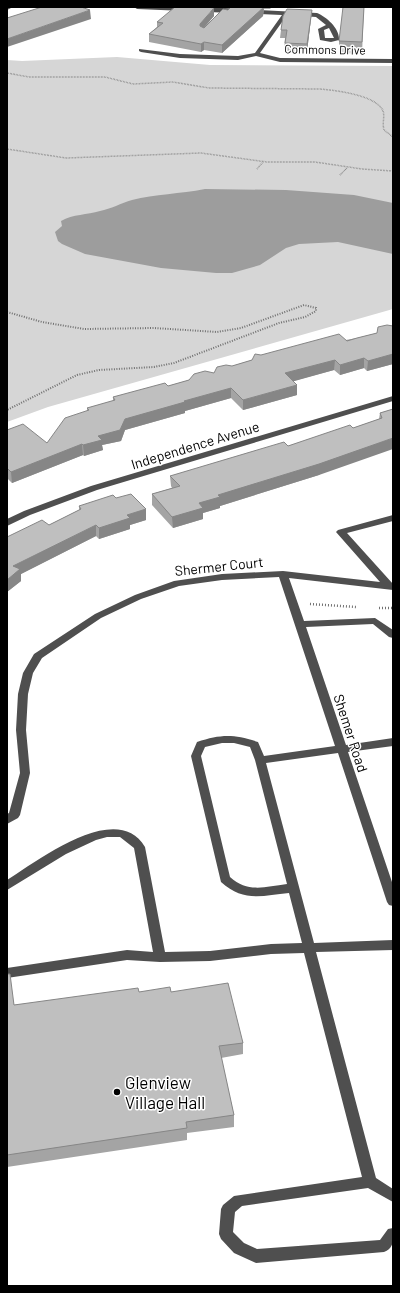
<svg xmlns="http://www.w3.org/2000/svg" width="400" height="1293" viewBox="0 0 400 1293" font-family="Barlow,sans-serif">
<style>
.green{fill:#d6d6d6}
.water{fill:#9d9d9d}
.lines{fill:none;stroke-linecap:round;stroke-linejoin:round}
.path-far2{stroke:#717171;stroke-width:1.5;stroke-dasharray:0.5 1;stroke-linecap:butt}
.path-far1{stroke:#717171;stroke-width:2;stroke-dasharray:1 1.5;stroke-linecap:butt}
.path{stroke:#717171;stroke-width:2.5;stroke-dasharray:1 2;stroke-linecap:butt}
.minor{fill:#4f4f4f;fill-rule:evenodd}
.wall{fill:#a4a4a4}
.shaded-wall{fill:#868686}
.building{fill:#bfbfbf;stroke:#868686}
.poi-dot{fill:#000;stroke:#fff;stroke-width:1.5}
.labels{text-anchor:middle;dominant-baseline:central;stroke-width:3;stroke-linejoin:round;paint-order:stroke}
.far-street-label{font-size:12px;fill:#000;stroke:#fff}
.street-label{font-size:14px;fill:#000;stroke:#fff}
.near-poi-label{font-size:17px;fill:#000;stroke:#fff;text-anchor:start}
</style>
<rect width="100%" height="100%" fill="#fff"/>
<path class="green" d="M117,57l93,8 183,1v243l-345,98 -41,15v-362l15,1z"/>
<path class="water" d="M205,189l81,1 68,5 39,8v51l-55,-12 -39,2 -13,4 -26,17 -28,8h-16l-55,-5 -76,-14 -23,-10 -4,-3 -3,-9 7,-6 -1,-5c12,-7 26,-6 39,-10 11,-2 21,-8 32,-11 23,-6 48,-6 73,-11z"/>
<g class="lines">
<path class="path-far2" d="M7,73l22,4h76l28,7 40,-2 36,6 110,1c15,1 58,6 64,22 2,6 -1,12 1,19l9,7
M7,149l59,9 135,-5 66,9h48l47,7 31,2
M257,169l6,-7
M340,175l7,-7"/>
<path class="path-far1" d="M7,312l35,10 42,7 70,-1 63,4 24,-4 63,-23 12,3v3l-11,6 -26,6 -105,40 -20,4 -55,3 -22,5 -70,35"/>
<path class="path" d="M310,604l46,3
M379,608h14"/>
<path class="minor" d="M7,7h6l-6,3z
M134,7h71l112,6c10,4 23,16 22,27l-8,2 -11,-2 -2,-11 8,-4 -10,-8 -29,-2 -27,38 20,5 113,1v4l-113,-1 -24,-6 -18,4 -58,-2 -39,-6 -2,-1v-2l41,5 58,2 17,-3 27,-38 -145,-6zM329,28l5,10h-9l-1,-8z
M393,396v5l-296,89 -67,25 -23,11v-7l17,-8 67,-25z
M393,515v6l-46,12 46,51v6l-104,-12 15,43 71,-3 18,12v8l-4,-1 -16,-13 -67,3 40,118 47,-7v8l-45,6 45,133v21l-4,-1 -2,-3 -49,-149 -72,10 48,180 79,-3v10l-77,2 60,226 17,11v13l-25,-14 -126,18 -7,6 -2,20 11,11 13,6 123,-9 8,-11 5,-1c0,10 2,20 -9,24l-128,11 -22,-10 -13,-14 -2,-5 2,-25 2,-4 11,-9 128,-19 -58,-224 -33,1 -61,7 -50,1 -33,-2 -120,18v-10l120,-18 26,2 -19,-104 -14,-11h-13l-11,3 -30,14 -59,36v-10c30,-19 110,-81 138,-33l20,105 45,-1 61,-7 31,-1 -13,-50c-28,3 -46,9 -68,-11l-30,-126 6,-14c24,-8 37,-8 61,0l6,14 71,-10 -56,-169 -57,3 -43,6 -38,13 -40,19 -59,40 -9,15 -5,21 -2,36 4,43 -10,42 -2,3 -11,6v-10l2,-1 11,-40 -4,-43 2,-36 5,-21 11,-19 61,-40 40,-19 39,-14 48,-7 61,-3 97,11 -44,-50 2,-2zM222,743h12l16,4 5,13 32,124c-23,3 -39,9 -57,-7l-29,-121 4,-9z"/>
</g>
<path class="wall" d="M231,7h41l-2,2h-6l-1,7 -41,37 -18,-3 -3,2 -52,-10v-8l8,-7v-5l57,-6 -10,12 24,-18z
M364,7l-2,47 -23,-1v-12z
M312,10l-1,8 -4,34 -23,-1 1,-13h-5l1,-8z
M393,326v38l-26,7 -3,-3 -24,7 -6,-5 -41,11 4,4v10l-54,15 -12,-12 -46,13v2l-60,17 -4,11 -19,4 1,5 -19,6 -1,-1 -71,28 -5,-5v-48l40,13 40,-32v-3l26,-7v-4l55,-11 46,-13 18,-7 20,-6 9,-5 96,-17 20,-5z
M393,409l-74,66 -99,31v2l-17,5v6l-30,9 -21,-23v-11l20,-6 -1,-2 -1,-10 118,-30 65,-18 26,-9 1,-6z
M116,498l30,11v11l-16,5v4l-31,10 -3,-3 -75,38v7l-14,11v-55l42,-12 30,-15v-4z
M7,974l7,31 125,-13h32l72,51v11l-22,4 13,57v12l-47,6v7l-180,27z"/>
<path class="shaded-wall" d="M264,7l-1,9 -41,37v-8z
M214,8v8l-14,16v-8z
M90,10l1,9 -84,28v-8z
M312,10l-1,8 -4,34v-8z
M204,42v8l-3,2v-8z
M393,354v10l-26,7 1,-10z
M364,358v10l-24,7v-10z
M335,360l-1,10 -50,14 1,-11z
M297,385v10l-54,15v-10z
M231,388v10l-46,13v2l-60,17 -4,11 -19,4 1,5 -19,6 -1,-11 42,-26 59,-18z
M393,438v11l-74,26 -99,31v2l-17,5v6l-30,9 -1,-11 27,-14 19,-8z
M82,444l1,11 -71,28 -1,-11z
M146,509v11l-16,5v4l-31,10v-11l28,-13z
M96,525v11l-75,38v7l-14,11v-12l6,-14z"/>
<path class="building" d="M42,7h39l9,3 -83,29v-21z
M175,7h32l7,1 -14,16v2l4,2 19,-19 5,1 3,-3h33l-42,38 -18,-3 -3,2 -52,-10 14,-11 -6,-1z
M343,7h21l-2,35 -23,-1z
M287,9l25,1 -5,34 -22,-1 2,-13h-6l2,-14z
M387,325l6,1v28l-25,7 -4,-3 -24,7 -5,-5 -50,13 12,12 -54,15 -12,-12 -47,13 1,1 -60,17 -5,11 -22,6 4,4 -19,5 -1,-1 -71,28 -4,-4v-38l16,-6 24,19 18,-25 24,-8 -2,-2 28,-8 -2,-3 52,-14 3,3 21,-6 5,-6 11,-3 9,2 3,-6 9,-2 6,1 20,-6 3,-6 6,1 78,-21 8,7 10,-3 20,-5 1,-6z
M393,409v29l-74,26 -101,31 2,2 -21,6 4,5 -31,9 -20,-23 28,-8 -10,-10 114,-34 4,4 62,-21 3,3 29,-10 -2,-5z
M131,494l15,15 -19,6 3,3 -31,10 -3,-3 -83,41 7,3 -13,11v-43l35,-17 7,5 32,-16 -2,-3 34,-11 3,3z
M7,974h3l4,31 124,-17 1,4 31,-5 1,5 57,-9 15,60 -24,3 15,69 -48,7 1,6 -180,27z"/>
<circle class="poi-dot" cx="117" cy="1092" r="4"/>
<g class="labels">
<g class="far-street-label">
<text transform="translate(325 49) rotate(1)">Commons Drive</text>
</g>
<g class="street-label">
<text transform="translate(195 445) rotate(-17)">Independence Avenue</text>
<text transform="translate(219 566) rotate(-6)">Shermer Court</text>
<text transform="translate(351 733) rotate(72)">Shemer Road</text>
</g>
<g class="near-poi-label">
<text x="125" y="1082">Glenview<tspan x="125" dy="20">Village Hall</tspan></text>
</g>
</g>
<rect width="400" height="1293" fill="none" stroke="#000000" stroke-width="16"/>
</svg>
